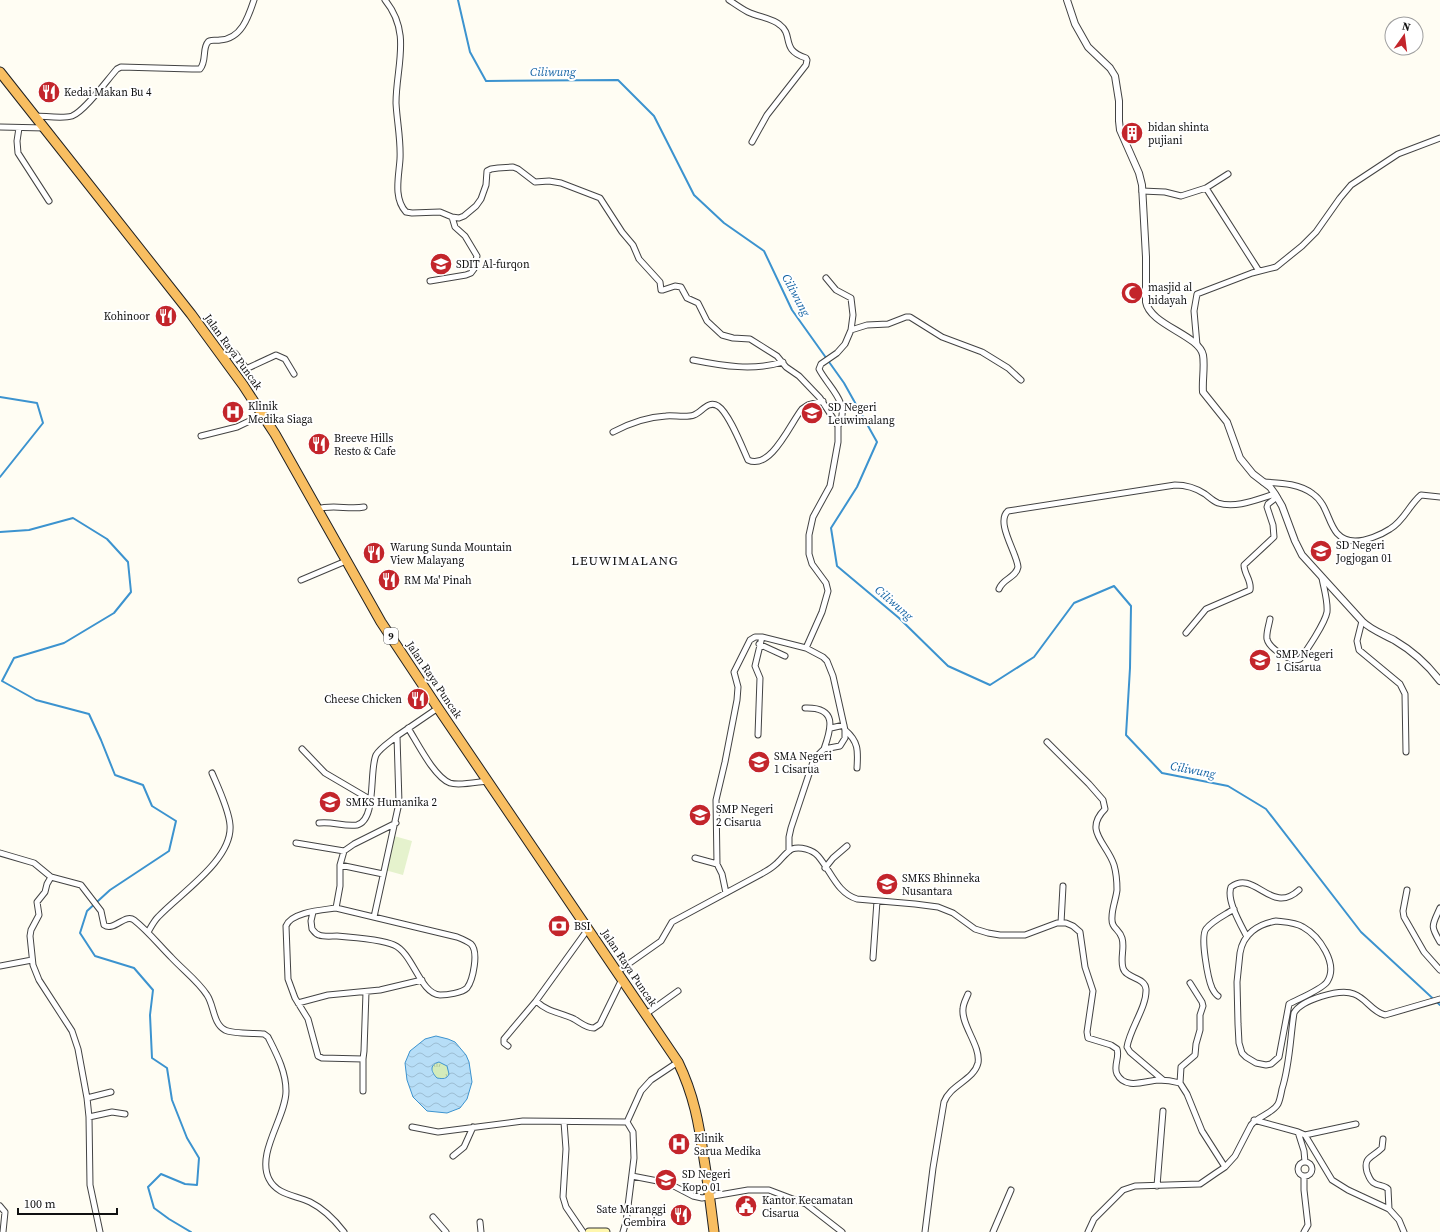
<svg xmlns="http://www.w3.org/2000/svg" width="1440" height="1232" viewBox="0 0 1440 1232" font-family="'Source Serif 4',serif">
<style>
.grass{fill:url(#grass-tufts)}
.pitch{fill:#e5f2cd}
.water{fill:url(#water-waves);stroke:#3c93cf;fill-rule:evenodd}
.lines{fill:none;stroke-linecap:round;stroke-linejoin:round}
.stream{stroke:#3c93cf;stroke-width:2}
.minor-casing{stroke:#434343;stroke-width:7}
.tertiary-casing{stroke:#434343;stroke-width:8}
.secondary-casing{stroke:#323232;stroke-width:9}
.trunk-casing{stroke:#212121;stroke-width:11}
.minor{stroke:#fff;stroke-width:5}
.tertiary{stroke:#fff;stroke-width:6}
.secondary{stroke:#fff7ae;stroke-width:7}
.trunk{stroke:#f8be61;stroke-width:9}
.labels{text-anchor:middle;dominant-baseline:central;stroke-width:4;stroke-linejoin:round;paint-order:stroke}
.shield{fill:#fff;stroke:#585858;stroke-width:1}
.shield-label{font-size:10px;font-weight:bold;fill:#101010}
.poi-label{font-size:11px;fill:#101010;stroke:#fff;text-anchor:start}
.street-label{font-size:11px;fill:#101010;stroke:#fff}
.water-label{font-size:12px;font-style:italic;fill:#1665a5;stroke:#fff}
.quarter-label{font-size:13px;letter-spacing:1px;fill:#101010;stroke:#fff}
</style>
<defs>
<pattern id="grass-tufts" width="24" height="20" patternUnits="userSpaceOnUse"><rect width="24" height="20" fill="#d3ebbb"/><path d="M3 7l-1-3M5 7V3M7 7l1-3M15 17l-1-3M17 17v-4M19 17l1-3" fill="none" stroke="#b4c8a0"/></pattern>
<pattern id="water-waves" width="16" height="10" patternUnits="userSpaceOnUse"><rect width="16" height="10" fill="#b7def7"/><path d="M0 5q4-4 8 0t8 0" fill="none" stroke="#9cbdd3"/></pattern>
</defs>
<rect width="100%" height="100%" fill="#fffdf3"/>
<path class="grass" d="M439,1062c13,3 16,18 -2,16 -5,-6 -9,-13 2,-16z"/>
<path class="pitch" d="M394,836l18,5 -9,34 -18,-5z"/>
<path class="water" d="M436,1036l12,3 7,3 11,13 3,7 3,20 -5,17 -7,9 -13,5 -20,-2 -14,-14 -6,-17 -2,-17 5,-12 15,-12zM439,1062l8,4 2,8c-2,5 -6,5 -12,4 -5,-5 -9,-13 2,-16z"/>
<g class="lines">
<path class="stream" d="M458,0l12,52 16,29 132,-1 36,36 40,79 30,28 40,28 28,59 52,73 33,59 -20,45 -26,41 6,38 62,52 49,48 42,19 44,-28 40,-54 40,-17 17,20 -1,62 -4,67 36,38 66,13 38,23 95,123 79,73
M0,397l37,6 6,20 -43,54
M0,532l29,-2 44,-12 34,21 21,23 3,30 -17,21 -50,30 -50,15 -12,23 34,19 53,14 12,26 14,35 28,10 9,21 24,15 -7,30 -59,39 -23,21 -7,22 15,23 39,12 19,22 -3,25 2,43 15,10 5,32 15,38 12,20 -2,27 -12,-1 -24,-10 -13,13 6,21 15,11 22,13"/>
<g class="minor-casing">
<path id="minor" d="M385,0c27,33 11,66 11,103 1,19 5,37 4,56 -1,17 -7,39 6,53l6,1 28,-1 12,5 7,1 5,-2 12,-10 5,-7 5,-14 1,-14 4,-2 7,-1 15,-1 5,2 17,13 14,-1 12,2 39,15 22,34 11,13 6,14 21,23 1,8h2l12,-4 6,1 6,11 11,5 9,18 15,14 11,3 17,1 27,17 9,11 13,9 21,22 18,28v16l-8,44 -17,31 -4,18v19l3,10 14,19 2,8 -6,21 -16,36
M729,0c6,4 13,9 19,12 10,5 24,6 32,13 14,10 0,25 26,33l1,2 -1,5 -39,50 -15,27
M35,116c10,0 28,3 37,0 13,-5 35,-36 45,-47l4,-2 71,2h8c7,-8 2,-21 8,-27 2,-3 8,-1 12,-2 21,-1 28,-22 34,-40
M0,127l45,1
M19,128l-2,13 1,12 31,48
M1206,188l53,83
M1142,191l23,1 16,4 25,-8 22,-14
M826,278l10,12 15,8 2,17 -2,15 -6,14 -8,9 -16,11 -2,5c9,18 33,35 19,57
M430,281l36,-6 5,-2 3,-4 3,-13 -12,-20 -10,-9 -3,-10
M851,330l16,-5 21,-1 18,-7h4l32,20 40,15 26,16 13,12
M1197,345l-3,-34 3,-17 55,-21 24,-6 26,-21 14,-14 24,-34 11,-13 47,-31 42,-16
M224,358l11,-5 11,15h2l28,-13 9,4 9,15
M693,360c30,6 60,11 90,2
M613,432c17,-9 33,-15 53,-16 7,-1 21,2 28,-1 8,-3 14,-15 24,-9 11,7 24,41 30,54 23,11 43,-38 54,-51l6,-4 15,-4
M201,436l36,-9 25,-12
M1263,482c16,1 36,1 50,12 20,14 13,46 42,47 11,0 26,-6 35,-12 14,-8 19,-24 31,-34l19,2
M317,509c16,-5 32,1 47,-2
M301,580l45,-19
M999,589c4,-11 17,-11 19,-22 -1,-14 -23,-45 -10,-56l167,-26c11,0 21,3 30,9 4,3 8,7 13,9 18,6 40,-4 57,-9
M1270,619c-1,6 -4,14 -3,20 2,9 24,24 33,20 7,-9 25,-36 27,-47 1,-11 -3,-23 -5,-34
M1362,621l-5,20 2,9 41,34 5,10 1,58
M1186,633l20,-24 44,-19c2,-9 -6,-16 -6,-25l30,-28 -1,-12 -6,-18 1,-3 9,-7
M759,644l26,12
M805,708c32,-1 27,19 19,41
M408,728c9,14 26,49 42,55 9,3 27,-1 37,-2
M831,728l13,-3
M845,730c14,12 13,21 12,38
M758,735l2,-57 -5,-12 7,-29 44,11 17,9 4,4 6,15 12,54v8l-5,8 -16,3 -10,10 -23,69 -2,9v14
M1047,742l42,42 14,16 2,9c-22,22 2,34 9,56 2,7 3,18 3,25 -1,9 -5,18 -5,27 -1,12 7,11 10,21 3,10 -2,20 1,30 3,11 22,9 23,21 1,18 -16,39 -19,58l3,5 33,28
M302,749l23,24 46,27
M319,823c13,-2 25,4 38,2 20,-5 12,-55 19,-70 4,-7 14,-13 21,-19
M296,843l48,8
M0,853l34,10 17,14 30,8 20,26 3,14c10,7 21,-12 30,-5 14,11 25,25 37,37 12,13 27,24 36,38 7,10 6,29 18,35 7,4 30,3 39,4l4,3c8,16 18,34 18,54 0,26 -30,62 -17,88 8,16 26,16 41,23 14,7 24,17 34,30
M695,858l22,6 5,10 4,19
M717,864l-1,-64 9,-38 12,-62 1,-13 -4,-15 16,-32 5,-3h7
M340,865l43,9
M825,868l8,-10 14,-12
M51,877l-4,7 -2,8 -8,10 2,13 -8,15 -1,6 3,29 6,15 33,51 6,18 9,49 2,19 1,68 10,47
M1407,890l-4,21 1,6 20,35 16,18
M336,908l4,-22v-21l4,-14 10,-7 42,-21
M1440,908c-8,18 -10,17 0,34
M313,912l-2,9 1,8c2,2 3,5 7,6 5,2 12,1 18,1 13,1 46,4 57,9 19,8 26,49 46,50 7,0 22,-2 27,-7 6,-8 12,-36 4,-44 -4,-3 -9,-5 -14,-7l-121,-29c-13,2 -45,4 -50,18l2,53 7,19 13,21 10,37 4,2 41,1 1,-8 2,-59
M374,917l25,-114 -2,-67 41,-28
M1276,921c9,1 19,1 27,6 16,9 36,37 24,55 -6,8 -29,17 -38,22l-10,53 -8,7 -5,1 -10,-2 -10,-6 -4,-4 -3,-10 -1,-19 -1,-42 3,-29c3,-19 18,-29 36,-32z
M1061,923l2,-37
M588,929l-52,72c13,12 24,11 38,18 7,4 12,9 20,9l6,-4 22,-45
M148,932c3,-5 6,-11 10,-15 21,-23 75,-57 72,-92 -1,-15 -12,-38 -18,-52
M1247,937c-6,-12 -21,-37 -16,-50 24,-18 40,29 68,3
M873,958l4,-57
M0,966l32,-6
M617,972l44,-31 11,-19 91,-49c5,-3 9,-5 13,-9 5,-4 10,-12 16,-15 8,-3 21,1 26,7 13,15 19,37 39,43l58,5 23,3 15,6 22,16 13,4 12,2h25l32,-12h9l7,3 7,6 5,35 8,24 -6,41 1,6 23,7 6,4c3,8 -4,17 0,25 8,16 28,7 41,6 8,0 15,1 22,3l7,11 15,37 23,36
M1218,996c-3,-2 -4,-4 -6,-8 -4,-9 -12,-51 -6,-59 7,-9 19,-14 28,-20
M298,1003l30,-8 52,-5 42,-10
M646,1014l32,-23
M508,1046l-4,-3v-4l32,-38
M363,1059v32
M1180,1083l1,-16 14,-12 1,-11 4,-14v-15l3,-9 -1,-4 -12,-19
M87,1098l24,-6
M89,1117l23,-5 13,2
M1254,1120l44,12 7,3 27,45 16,10 41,19 10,11 5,12
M564,1122l2,27 -3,48 3,10 17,25
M627,1122l14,-31 10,-11 27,-18
M412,1127l26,5 85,-11 104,1
M1298,1132l6,19 1,11
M1305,1135l51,-11
M1383,1139l-1,9c-10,10 -19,9 -15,24 2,5 3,9 7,11 4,3 10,2 14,6l1,20
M453,1156l11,-9 9,-20
M1298 1169a7 7 0 1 1 14 0a7 7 0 1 1-14 0Z
M632,1176l36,7 25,13 9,2 46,-8h21l37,14 36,28
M1304,1177v13l4,35 -4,7
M1157,1186l6,-75
M0,1206l5,6 -2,20
M433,1217l13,15
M480,1222l1,10
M623,1232l3,-10 8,-64 -1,-26 -6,-10
M925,1232l8,-64 11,-66c6,-17 30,-22 34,-39 3,-17 -17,-38 -15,-54 0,-5 3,-10 5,-15
M993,1232l18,-42
M1088,1232l6,-13 29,-29 12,-4 65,-2 16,-11 9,-6 10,-11 16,-31c7,-9 21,-11 27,-21 2,-4 3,-10 4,-15 8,-25 8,-50 12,-76 7,-13 46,-25 60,-19 12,4 18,18 31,21l55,-16"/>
</g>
<g class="tertiary-casing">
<path id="tertiary" d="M1067,0l8,24 13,23 22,21 5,8 4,25v20l1,9 19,43 3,12 4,72v45c4,23 53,33 57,53 2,11 -1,26 0,37l24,30 13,36 13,16 17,13 5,7 7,12 13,35 7,14 60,66c9,9 21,13 32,19 17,10 34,25 46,41"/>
</g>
<g class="secondary-casing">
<path id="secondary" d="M589,1232h17"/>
</g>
<g class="trunk-casing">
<path id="trunk" d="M0,72l191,242 52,71 32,49 106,188 57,86 240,354c16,33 21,62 26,97 4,24 7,49 10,73"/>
</g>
<use href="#minor" class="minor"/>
<use href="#tertiary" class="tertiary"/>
<use href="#secondary" class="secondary"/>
<use href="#trunk" class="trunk"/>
</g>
<defs>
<g id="restaurant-disc" transform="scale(1.15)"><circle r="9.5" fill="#c3252b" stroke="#fff"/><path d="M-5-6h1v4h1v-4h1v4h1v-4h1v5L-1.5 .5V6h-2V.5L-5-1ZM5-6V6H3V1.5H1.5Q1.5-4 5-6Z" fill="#fff"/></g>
<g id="building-disc" transform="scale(1.15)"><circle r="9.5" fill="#c3252b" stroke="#fff"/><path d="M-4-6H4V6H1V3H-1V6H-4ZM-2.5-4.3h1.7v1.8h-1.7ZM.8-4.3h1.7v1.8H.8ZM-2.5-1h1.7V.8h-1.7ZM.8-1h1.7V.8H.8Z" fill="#fff"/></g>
<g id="school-disc" transform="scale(1.15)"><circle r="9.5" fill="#c3252b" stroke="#fff"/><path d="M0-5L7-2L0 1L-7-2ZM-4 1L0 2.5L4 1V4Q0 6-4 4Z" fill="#fff"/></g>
<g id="mosque-disc" transform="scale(1.15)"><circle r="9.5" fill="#c3252b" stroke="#fff"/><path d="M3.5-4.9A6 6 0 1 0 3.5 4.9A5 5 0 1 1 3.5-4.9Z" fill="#fff"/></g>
<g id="hospital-disc" transform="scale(1.15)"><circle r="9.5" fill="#c3252b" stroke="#fff"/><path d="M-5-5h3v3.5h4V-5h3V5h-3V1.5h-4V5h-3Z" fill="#fff"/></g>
<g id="bank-disc" transform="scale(1.15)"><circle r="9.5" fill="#c3252b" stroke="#fff"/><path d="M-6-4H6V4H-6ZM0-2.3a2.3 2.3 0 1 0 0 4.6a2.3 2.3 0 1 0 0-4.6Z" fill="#fff"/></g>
<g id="civic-disc" transform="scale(1.15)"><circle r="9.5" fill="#c3252b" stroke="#fff"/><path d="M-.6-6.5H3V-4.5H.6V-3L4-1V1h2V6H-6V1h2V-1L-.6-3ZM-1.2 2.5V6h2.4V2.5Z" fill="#fff"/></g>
</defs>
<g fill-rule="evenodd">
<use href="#restaurant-disc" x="49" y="92"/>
<use href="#building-disc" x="1132" y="133"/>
<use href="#school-disc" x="441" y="264"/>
<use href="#mosque-disc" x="1132" y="293"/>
<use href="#restaurant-disc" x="166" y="316"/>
<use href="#hospital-disc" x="233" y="412"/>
<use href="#school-disc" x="812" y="413"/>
<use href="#restaurant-disc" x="319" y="444"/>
<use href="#school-disc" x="1321" y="551"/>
<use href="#restaurant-disc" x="374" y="553"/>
<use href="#restaurant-disc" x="389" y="580"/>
<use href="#school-disc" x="1260" y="660"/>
<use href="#restaurant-disc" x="418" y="699"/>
<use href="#school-disc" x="759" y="762"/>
<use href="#school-disc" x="330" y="802"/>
<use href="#school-disc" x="700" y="815"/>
<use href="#school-disc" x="887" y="884"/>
<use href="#bank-disc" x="559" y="926"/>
<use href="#hospital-disc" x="679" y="1144"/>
<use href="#school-disc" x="666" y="1180"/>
<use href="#civic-disc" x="746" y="1206"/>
<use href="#restaurant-disc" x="681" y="1215"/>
</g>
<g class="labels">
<rect class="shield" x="384" y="628" width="14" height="16" rx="3"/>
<g class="shield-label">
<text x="391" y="636">9</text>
</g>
<g class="poi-label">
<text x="64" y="92">Kedai Makan Bu 4</text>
<text x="1148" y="127">bidan shinta<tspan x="1148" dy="13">pujiani</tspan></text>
<text x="456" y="264">SDIT Al-furqon</text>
<text x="1148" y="287">masjid al<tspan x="1148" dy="13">hidayah</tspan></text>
<text x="150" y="316" text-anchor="end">Kohinoor</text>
<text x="248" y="406">Klinik<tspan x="248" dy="13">Medika Siaga</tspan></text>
<text x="828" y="407">SD Negeri<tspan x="828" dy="13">Leuwimalang</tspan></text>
<text x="334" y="438">Breeve Hills<tspan x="334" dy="13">Resto &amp; Cafe</tspan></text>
<text x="1336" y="545">SD Negeri<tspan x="1336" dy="13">Jogjogan 01</tspan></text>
<text x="390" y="547">Warung Sunda Mountain<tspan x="390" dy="13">View Malayang</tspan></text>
<text x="404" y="580">RM Ma' Pinah</text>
<text x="1276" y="654">SMP Negeri<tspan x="1276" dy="13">1 Cisarua</tspan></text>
<text x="402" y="699" text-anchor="end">Cheese Chicken</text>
<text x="774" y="756">SMA Negeri<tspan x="774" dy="13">1 Cisarua</tspan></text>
<text x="346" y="802">SMKS Humanika 2</text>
<text x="716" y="809">SMP Negeri<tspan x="716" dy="13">2 Cisarua</tspan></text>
<text x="902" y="878">SMKS Bhinneka<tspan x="902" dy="13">Nusantara</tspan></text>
<text x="574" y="926">BSI</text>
<text x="694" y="1138">Klinik<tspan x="694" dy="13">Sarua Medika</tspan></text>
<text x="682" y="1174">SD Negeri<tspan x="682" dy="13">Kopo 01</tspan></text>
<text x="762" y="1200">Kantor Kecamatan<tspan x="762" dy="13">Cisarua</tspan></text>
<text x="666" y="1209" text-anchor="end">Sate Maranggi<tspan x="666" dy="13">Gembira</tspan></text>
</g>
<g class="street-label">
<text transform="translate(233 352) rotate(54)">Jalan Raya Puncak</text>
<text transform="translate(434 680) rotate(56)">Jalan Raya Puncak</text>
<text transform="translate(629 968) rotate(56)">Jalan Raya Puncak</text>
</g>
<g class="water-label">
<text x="553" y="72">Ciliwung</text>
<text transform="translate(796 295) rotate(62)">Ciliwung</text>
<text transform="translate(894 603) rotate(41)">Ciliwung</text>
<text transform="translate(1193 770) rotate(11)">Ciliwung</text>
</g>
<g class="quarter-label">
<text x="625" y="560">LEUWIMALANG</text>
</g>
</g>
<g transform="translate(1404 36) rotate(14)"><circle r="19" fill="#ffffff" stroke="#9f9f9f"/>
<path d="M0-3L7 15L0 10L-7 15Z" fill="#c3252b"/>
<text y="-6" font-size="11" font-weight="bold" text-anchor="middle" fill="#101010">N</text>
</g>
<path d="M18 1208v6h99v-6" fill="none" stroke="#101010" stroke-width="2"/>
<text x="24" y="1208" font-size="12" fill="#101010" stroke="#ffffff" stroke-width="3" paint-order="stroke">100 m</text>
</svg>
